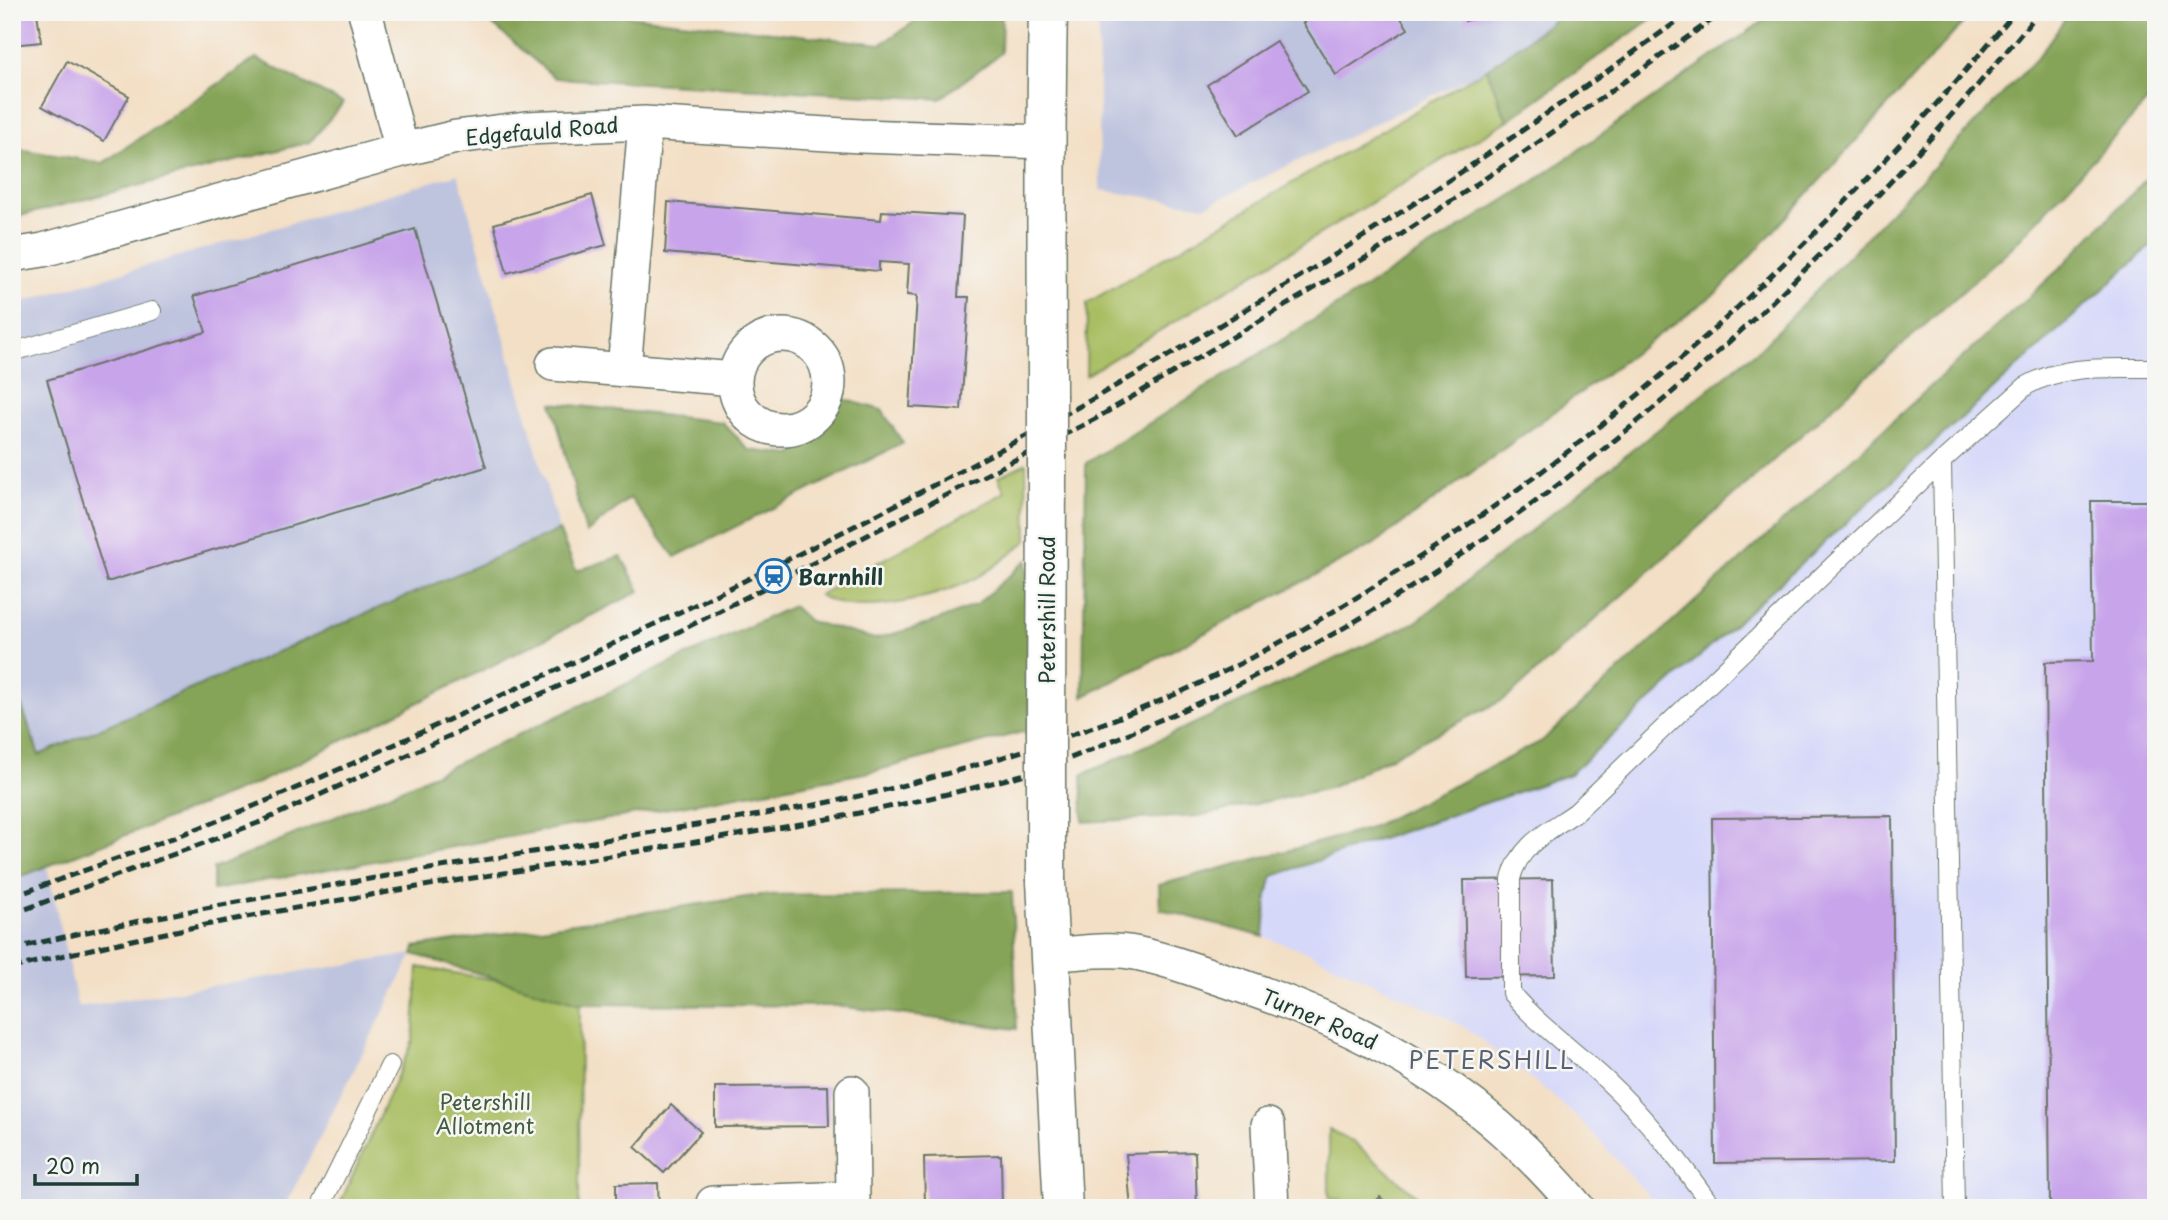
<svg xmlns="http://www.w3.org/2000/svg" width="2168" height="1220" viewBox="0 0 2168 1220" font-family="'Playpen Sans',sans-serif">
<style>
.built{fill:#d6d8f9}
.industrial{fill:#bec3de}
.green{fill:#a9bd62;stroke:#647d4b;stroke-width:2}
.forest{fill:#86a458;stroke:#527046;stroke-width:2}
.building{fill:#c8a4ea}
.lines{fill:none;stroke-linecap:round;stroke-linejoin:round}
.service-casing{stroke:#697667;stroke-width:20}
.minor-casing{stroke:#697667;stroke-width:36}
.tertiary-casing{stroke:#697667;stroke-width:41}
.service{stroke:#fff;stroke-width:18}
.minor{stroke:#fff;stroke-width:33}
.tertiary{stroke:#fff;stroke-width:38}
.rail{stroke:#1f3d34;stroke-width:5;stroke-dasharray:10 5;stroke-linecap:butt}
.tertiary-bridge-casing{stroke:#697667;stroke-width:41;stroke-linecap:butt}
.tertiary-bridge{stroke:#fff;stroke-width:38}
.labels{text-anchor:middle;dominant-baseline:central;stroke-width:5;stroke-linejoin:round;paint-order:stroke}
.street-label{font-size:21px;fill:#1f3d34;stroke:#f6f6f2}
.poi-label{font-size:21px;font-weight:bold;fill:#1f3d34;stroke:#f6f6f2;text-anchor:start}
.park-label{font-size:21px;fill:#425d40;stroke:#f6f6f2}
.quarter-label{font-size:24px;letter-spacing:2px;fill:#5a6174;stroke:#f6f6f2}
</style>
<rect width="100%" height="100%" fill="#f6f6f2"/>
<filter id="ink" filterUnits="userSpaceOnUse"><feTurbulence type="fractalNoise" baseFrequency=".0143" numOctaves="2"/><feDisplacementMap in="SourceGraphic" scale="14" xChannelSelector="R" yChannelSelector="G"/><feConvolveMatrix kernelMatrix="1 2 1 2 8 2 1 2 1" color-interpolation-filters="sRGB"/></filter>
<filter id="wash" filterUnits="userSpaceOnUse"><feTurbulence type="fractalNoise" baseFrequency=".00686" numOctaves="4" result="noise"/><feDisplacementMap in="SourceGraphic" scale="28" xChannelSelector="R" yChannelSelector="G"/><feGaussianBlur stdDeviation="1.57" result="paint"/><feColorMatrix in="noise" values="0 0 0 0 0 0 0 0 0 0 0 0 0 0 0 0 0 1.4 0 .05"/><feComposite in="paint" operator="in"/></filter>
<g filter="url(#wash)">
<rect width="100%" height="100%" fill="#f3dfc5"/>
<path class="built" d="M2156,228v980h-497l-70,-79 -36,-33 -83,-65 -22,-13 -141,-66 -43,-15 3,-41 6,-20 297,-102z"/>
<path class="industrial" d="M1098,12h467l-78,57 -282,137 -105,-16z
M458,174l101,356 -521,226 -26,-77v-374z
M47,867l31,140 335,-53 -129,254h-272v-329z"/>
<path class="green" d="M1487,69l20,52 -421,254 1,-72z
M1026,463l1,78c-16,12 -32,27 -49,36 -38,20 -120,43 -159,18l186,-103 -7,-15z
M418,967l162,27 -1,214h-241l75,-167z
M1329,1129l24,13 78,66h-40l-11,-11 -10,11h-29v-9h-12z"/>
<path class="forest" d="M478,12h144l5,4 254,28 48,-32h73l-1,41 -61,46 -385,-21z
M1565,12h96l-154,109 -20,-52z
M1776,12h197l-253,278 -347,255 -290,152 3,-234 444,-279z
M2070,12h86v80l-145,156 -504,450 -177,90 -131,28 -116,6 -1,-47 334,-153 347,-276 274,-288z
M256,58l87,45 -33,39 -298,76v-70l91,15z
M2156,169v72l-586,533 -297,102 -6,20 -3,41 -104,-28 -1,-24 209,-56 174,-88 514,-469z
M843,399l39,11 21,33 -228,114 -45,-59 -44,35 -34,-130 170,19 27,28 43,5 30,-26z
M559,530l17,41 45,-15 19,35 -382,192 -246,97v-201l27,76z
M1027,560l3,170 -159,42 -658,118v-21l202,-86 378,-177 16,15 66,18 53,-15 48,-19z
M1012,892l5,137 -179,-23 -257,-2 -168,-50 2,-7 345,-52z"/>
<g id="blocks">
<path class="building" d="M12,12h25l4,30 -29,3z
M1320,12h77l11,17 -72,46 -33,-52z
M1464,12h35l1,1 -35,8z
M1276,41l32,50 -70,44 -31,-50z
M67,61l62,35 -25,45 -62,-35z
M592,195l14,50 -99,28 -13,-49z
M668,202l213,18 1,-9 81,5 -5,81h11l-8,113 -51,-3 7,-111 -10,-1 2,-31 -30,-2v9l-214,-18z
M415,229l71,238 -379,115 -60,-202 159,-48 -12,-36z
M2091,501h65v707h-106l-5,-546 48,-1z
M1892,816l3,345 -180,2 -3,-345z
M1553,879l2,97 -89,1 -2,-97z
M828,1086l1,40 -114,1v-40z
M671,1105l30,27 -37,41 -29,-26z
M1195,1152l2,56h-66l-5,-54z
M1001,1155l1,53h-77l-1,-51z
M658,1183l1,25h-43v-24z
M1380,1197l11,11h-21z"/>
</g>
</g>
<g filter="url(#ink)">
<use href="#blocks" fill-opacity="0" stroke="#697667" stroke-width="2"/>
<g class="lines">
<g class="service-casing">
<path id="service" d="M12,352l140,-41
M320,1208l70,-143
M1713,1208c-32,-45 -66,-90 -107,-128 -31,-29 -67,-54 -95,-87v-114c8,-34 38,-48 65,-67l366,-351
M1955,1208l-13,-747 84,-75c39,-23 86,-17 130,-18"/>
</g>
<g class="minor-casing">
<path id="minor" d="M365,12l37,138
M12,255l31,-5 359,-100 54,-13 70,-9 119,-5 215,13 185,6
M735 382a47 47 0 1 1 94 0a47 47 0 1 1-94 0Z
M553,364l182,15
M624,370l21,-247
M1049,954c26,0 55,-6 80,-2 36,6 73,21 107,32 142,48 245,108 342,224
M852,1092l1,116
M1268,1125l4,83
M713,1203l140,-5"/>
</g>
<g class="tertiary-casing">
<path id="tertiary" d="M1047,394c0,-128 -2,-255 1,-382
M1046,728l1,-255
M1046,881l17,327"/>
</g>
<use href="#service" class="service"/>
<use href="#minor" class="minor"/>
<use href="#tertiary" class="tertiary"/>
<path class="rail" d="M12,897c81,-30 162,-58 242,-91 103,-43 204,-91 305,-137 235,-109 465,-225 686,-359 154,-92 300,-194 445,-298
M12,914l246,-91 420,-191 417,-213 277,-165 154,-103 197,-139
M12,949c201,-48 406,-77 610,-112 90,-15 183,-27 271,-49 96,-25 192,-54 283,-94 91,-40 176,-92 259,-147 221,-147 411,-331 580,-535
M12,968c210,-53 427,-84 641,-119 122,-20 246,-40 365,-73 44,-12 88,-33 130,-51 351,-146 653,-422 891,-713"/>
<g class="tertiary-bridge-casing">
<path id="tertiary-bridge" d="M1047,473v-79
M1046,728v153"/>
</g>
<use href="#tertiary-bridge" class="tertiary-bridge"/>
</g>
</g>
<defs>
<g id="station-ring" transform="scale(1.75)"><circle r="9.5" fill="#f6f6f2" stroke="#1f6fb2" stroke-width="1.5"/><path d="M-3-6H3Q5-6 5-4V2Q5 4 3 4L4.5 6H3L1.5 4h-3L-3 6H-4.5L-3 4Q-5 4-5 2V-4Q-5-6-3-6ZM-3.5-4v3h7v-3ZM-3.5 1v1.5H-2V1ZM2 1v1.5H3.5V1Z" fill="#1f6fb2"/></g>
</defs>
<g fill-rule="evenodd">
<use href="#station-ring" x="774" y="576"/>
</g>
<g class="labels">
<g class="street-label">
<text transform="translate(542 130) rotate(-5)">Edgefauld Road</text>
<text transform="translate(1046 610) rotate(-90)">Petershill Road</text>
<text transform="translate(1320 1018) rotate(23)">Turner Road</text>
</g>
<g class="poi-label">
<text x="798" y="576">Barnhill</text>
</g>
<g class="park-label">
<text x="485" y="1101">Petershill<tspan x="485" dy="24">Allotment</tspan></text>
</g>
<g class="quarter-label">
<text x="1492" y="1059">PETERSHILL</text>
</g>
</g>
<rect width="2168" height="1220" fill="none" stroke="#f6f6f2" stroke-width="42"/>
<path d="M35 1174v10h102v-10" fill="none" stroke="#1f3d34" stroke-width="3.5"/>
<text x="46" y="1174" font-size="21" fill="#1f3d34" stroke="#f6f6f2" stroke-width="5" paint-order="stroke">20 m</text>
</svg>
